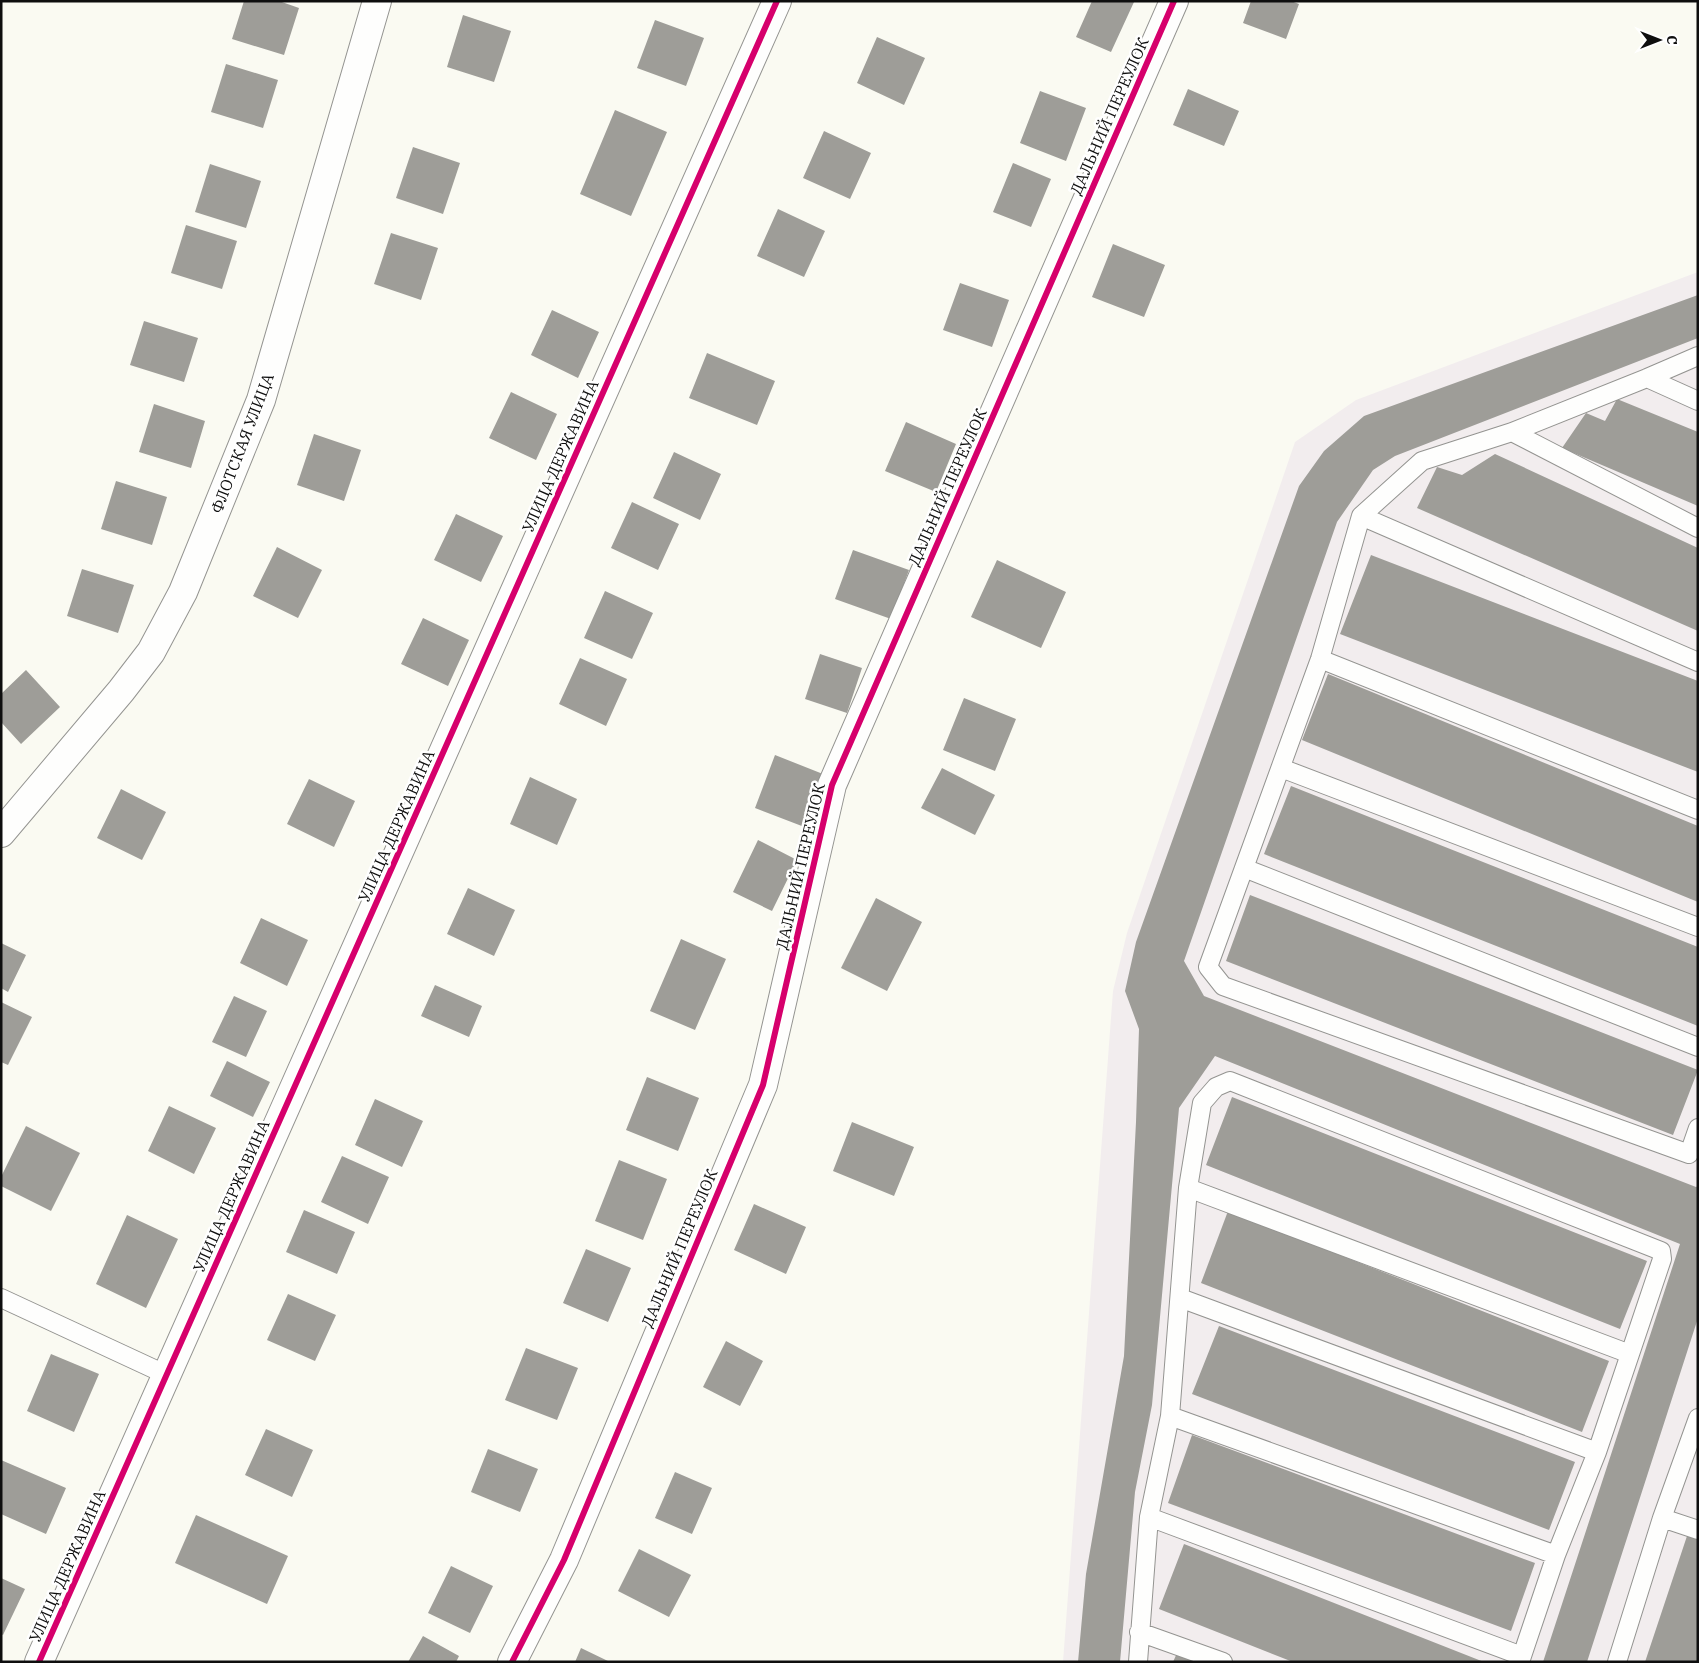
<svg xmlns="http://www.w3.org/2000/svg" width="1699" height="1663" viewBox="0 0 1699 1663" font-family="'IBM Plex Serif',serif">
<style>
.industrial{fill:#f2edee}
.building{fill:#9e9d98}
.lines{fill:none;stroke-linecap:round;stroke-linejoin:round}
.lane-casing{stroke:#949491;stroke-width:20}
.street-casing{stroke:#949491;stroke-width:30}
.lane{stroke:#fefefd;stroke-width:18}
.street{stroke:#fefefd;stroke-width:28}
.cycleway-casing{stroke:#fff;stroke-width:9}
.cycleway{stroke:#d6006c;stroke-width:6}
.labels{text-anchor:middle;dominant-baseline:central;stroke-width:5;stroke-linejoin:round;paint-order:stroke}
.street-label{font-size:16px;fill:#0e0e0e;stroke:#fff}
</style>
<rect width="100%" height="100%" fill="#fafaf2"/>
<path class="industrial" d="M1698,272v1390h-635l50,-671 14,-58 168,-491 61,-42z"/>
<path class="building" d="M244,1h35l20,7 -15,47 -52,-16z
M1092,1l42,1 -23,50 -35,-15z
M1251,1h40l8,3 -13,35 -43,-16z
M463,15l48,16 -17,51 -47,-15z
M655,20l49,18 -18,48 -49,-18z
M877,37l48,21 -21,47 -47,-22z
M226,64l52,16 -15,48 -52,-16z
M1188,89l51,22 -15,35 -51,-21z
M1040,91l46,17 -20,53 -46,-18z
M615,110l52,22 -36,84 -51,-22z
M824,131l47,22 -21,46 -47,-21z
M413,147l47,16 -17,51 -47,-16z
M1013,163l38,16 -20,48 -38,-15z
M210,164l51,17 -15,47 -51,-16z
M778,209l47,22 -21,46 -47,-21z
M186,225l51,16 -15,48 -51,-16z
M391,233l47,15 -17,52 -47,-16z
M1113,244l52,21 -21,52 -52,-20z
M960,283l49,17 -17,47 -49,-17z
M1698,295v43l-303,118 -22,14 -36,52 -153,439 20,35 492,191 2,-1v132l-111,344h-44l137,-418 -465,-188 -36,52 -27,297 -17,87 -15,170h-42l8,-88 38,-218 12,-234 3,-93 -14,-38 11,-49 163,-456 25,-35 40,-35z
M552,310l47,22 -21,46 -47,-23z
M144,321l54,17 -14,44 -54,-17z
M707,353l68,28 -18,44 -68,-27z
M511,392l46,22 -21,46 -47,-22z
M1617,399l81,33v74l-136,-58 24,-35 19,8z
M154,404l51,17 -14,47 -52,-16z
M906,422l50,22 -20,48 -51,-21z
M314,434l47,16 -17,51 -47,-16z
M674,452l47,22 -21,46 -47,-22z
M1495,454l203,94v83l-281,-123 20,-41 25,8z
M116,481l51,16 -15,48 -51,-16z
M632,502l47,22 -21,46 -47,-22z
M456,514l47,22 -22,46 -47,-22z
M277,547l45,23 -24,48 -45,-22z
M853,550l56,20 -18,49 -56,-20z
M1371,555l327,126v91l-358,-138z
M997,560l69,32 -25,56 -70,-31z
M82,569l52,16 -16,48 -51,-17z
M605,591l48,22 -21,46 -48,-21z
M423,618l46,22 -21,46 -47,-22z
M820,654l42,14 -15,45 -42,-14z
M580,658l47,21 -21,47 -47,-22z
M26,670l34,37 -39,37 -20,-22v-28z
M1328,674l370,152v76l-396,-162z
M964,698l52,21 -21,52 -52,-21z
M775,755l53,21 -21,52 -52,-20z
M942,768l53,27 -20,40 -54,-27z
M530,777l47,22 -20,46 -47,-21z
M309,779l46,22 -21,46 -47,-23z
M1291,786l407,161v79l-434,-172z
M121,789l45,23 -24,48 -45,-22z
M758,840l39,20 -25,51 -39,-19z
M468,888l47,22 -21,46 -47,-22z
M1250,895l448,175 -25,65 -447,-174z
M876,898l46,24 -35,69 -46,-23z
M261,918l47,22 -21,46 -47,-23z
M681,939l45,20 -31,71 -45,-19z
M1,943l25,12 -18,37 -7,-4z
M435,985l47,21 -13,31 -48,-21z
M234,996l33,15 -21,46 -34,-15z
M1,1002l31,15 -24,48 -7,-3z
M227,1061l43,21 -17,35 -43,-21z
M647,1077l52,21 -21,53 -52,-21z
M1232,1097l415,164 -27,68 -414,-164z
M375,1099l48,22 -21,46 -47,-22z
M169,1106l47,22 -22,46 -46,-23z
M852,1122l62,25 -20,49 -61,-25z
M26,1126l54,27 -29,58 -50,-25v-9z
M342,1156l47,21 -21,47 -47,-22z
M619,1160l48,19 -24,61 -48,-19z
M754,1204l52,23 -20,47 -52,-24z
M304,1210l51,22 -18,42 -51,-22z
M1228,1211l381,150 -27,71 -381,-149z
M127,1215l51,24 -32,69 -50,-24z
M586,1249l45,19 -23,54 -45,-19z
M288,1294l48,21 -21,46 -48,-21z
M1219,1326l356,136 -26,68 -357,-136z
M726,1341l37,20 -23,45 -37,-19z
M526,1348l52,20 -21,52 -52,-20z
M51,1354l48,20 -25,58 -47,-21z
M266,1429l47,21 -21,47 -47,-22z
M1192,1435l343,128 -24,68 -343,-128z
M488,1449l50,20 -18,43 -49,-20z
M1,1460l65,28 -20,46 -45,-20z
M675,1472l37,16 -20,46 -37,-16z
M196,1515l92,41 -21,48 -92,-41z
M1689,1530l9,3v129h-53z
M1184,1544l300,118h-191l-134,-53z
M639,1549l52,26 -22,42 -51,-26z
M451,1566l42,20 -23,47 -42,-20z
M1,1578l24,11 -22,46 -2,-1z
M423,1636l36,20 -3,6h-48z
M581,1648l29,14h-35z
M1177,1653l22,9h-26z"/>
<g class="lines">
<g class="lane-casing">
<path id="lane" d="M1698,356l-51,22 -135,54 -90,29 -61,55 -41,143 -112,308 15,19 466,168 9,-26
M1647,378l51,23
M1512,432l186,96
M1361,516l337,146
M1320,659l378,151
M1281,768l417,159
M1244,868l454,179
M1188,1188l442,166
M1,1298l166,77
M1180,1298l417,154
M1170,1416l386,139
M1149,1517l373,139
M1662,1518l36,12
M1139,1632l84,30
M1138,1662l11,-145 21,-101 18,-228 14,-85 14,-16 14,-6 431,170 1,8 -65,193 -41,103 -36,107
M1617,1662l45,-144 36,-100"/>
</g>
<g class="street-casing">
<path id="street" d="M1,833l120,-142 30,-39 32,-60 78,-192 116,-399
M39,1662l738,-1661
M512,1662l52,-102 199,-475 69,-300 342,-784"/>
</g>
<use href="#lane" class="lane"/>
<use href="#street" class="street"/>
<g class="cycleway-casing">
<path id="cycleway" d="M39,1662l738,-1661
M512,1662l52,-102 199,-475 69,-300 342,-784"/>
</g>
<use href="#cycleway" class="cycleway"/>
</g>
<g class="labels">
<g class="street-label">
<text transform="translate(1109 116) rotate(-66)">ДАЛЬНИЙ ПЕРЕУЛОК</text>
<text transform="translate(242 443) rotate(-69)">ФЛОТСКАЯ УЛИЦА</text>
<text transform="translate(560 456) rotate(-66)">УЛИЦА ДЕРЖАВИНА</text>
<text transform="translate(947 487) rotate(-66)">ДАЛЬНИЙ ПЕРЕУЛОК</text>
<text transform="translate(396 826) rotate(-66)">УЛИЦА ДЕРЖАВИНА</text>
<text transform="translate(800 866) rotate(-77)">ДАЛЬНИЙ ПЕРЕУЛОК</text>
<text transform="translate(231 1196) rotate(-66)">УЛИЦА ДЕРЖАВИНА</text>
<text transform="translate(679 1248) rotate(-67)">ДАЛЬНИЙ ПЕРЕУЛОК</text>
<text transform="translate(67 1566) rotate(-66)">УЛИЦА ДЕРЖАВИНА</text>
</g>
</g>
<rect width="1699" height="1663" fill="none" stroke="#0e0e0e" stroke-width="5"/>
<g transform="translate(1659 40) rotate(90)" stroke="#ffffff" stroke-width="4" paint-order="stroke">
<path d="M0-4L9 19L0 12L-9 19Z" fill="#0e0e0e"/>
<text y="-8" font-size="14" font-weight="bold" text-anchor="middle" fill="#0e0e0e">С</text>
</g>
</svg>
